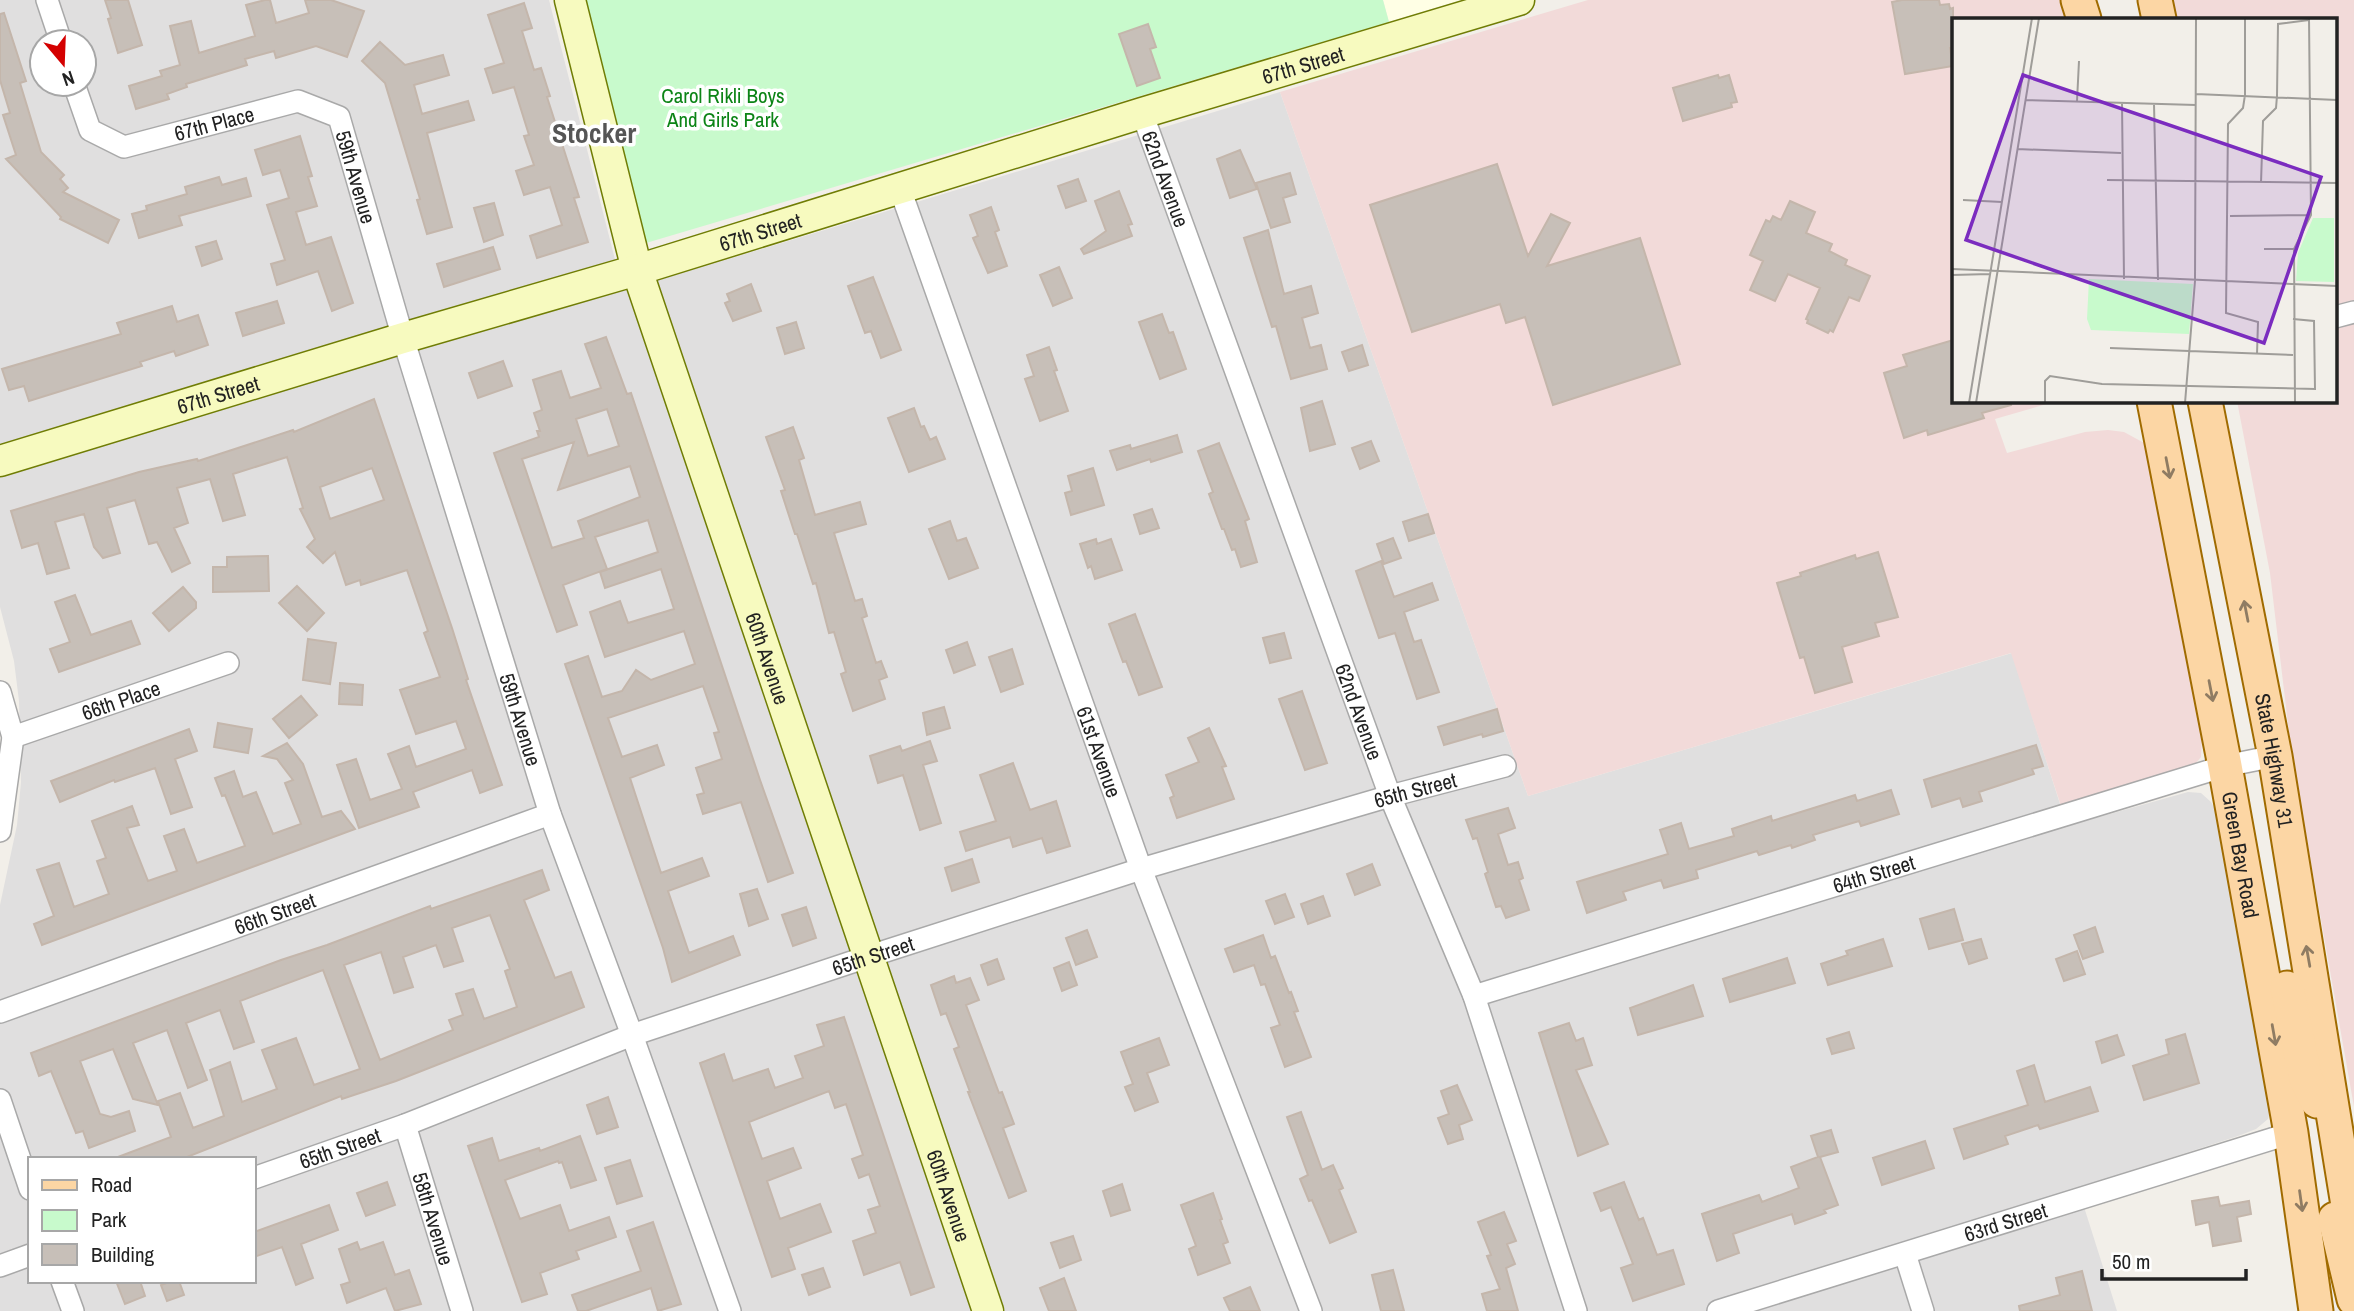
<svg xmlns="http://www.w3.org/2000/svg" width="2354" height="1311" viewBox="0 0 2354 1311" font-family="'Archivo Narrow',sans-serif">
<style>
.residential{fill:#e0dfdf;fill-rule:evenodd}
.commercial{fill:#f2dad9}
.education{fill:#ffffe5}
.park{fill:#c8facc}
.building{fill:#c7bfb8;stroke:#c4b6ab;stroke-width:2;fill-rule:evenodd}
.lines{fill:none;stroke-linecap:round;stroke-linejoin:round}
.street-casing{stroke:#a9a9a9;stroke-width:24}
.secondary-casing{stroke:#707d05;stroke-width:33}
.primary-casing{stroke:#a06b00;stroke-width:37}
.street{stroke:#fff;stroke-width:21}
.secondary{stroke:#f7fabf;stroke-width:30}
.primary{stroke:#fcd6a4;stroke-width:33}
.oneway{stroke:#8f7c63}
.labels{text-anchor:middle;dominant-baseline:central;stroke-width:7;stroke-linejoin:round;paint-order:stroke}
.street-label{font-size:21px;fill:#222;stroke:#fff}
.park-label{font-size:21px;fill:#0c8416;stroke:#fff}
.district-label{font-size:28px;font-weight:bold;fill:#555;stroke:#fff}
.inset-road{fill:none;stroke:#9f9d99;stroke-width:2}
.view{fill:#7b2cbf;fill-opacity:0.15;stroke:#7b2cbf;stroke-width:3.5}
.inset-edge{fill:none;stroke:#222;stroke-width:3.5}
</style>
<rect width="100%" height="100%" fill="#f2efe9"/>
<path class="residential" d="M0,0h549l74,291 657,-199 248,704 484,-143 55,173 121,-34 13,1 10,9 7,13 53,293 -3,11 -12,10 -18,7 -160,52 39,123h-2117v-406l17,-80 4,-43 -2,-81 -5,-40 -14,-54zM42,42h42v42h-42zM30,1159h224v122h-224z"/>
<path class="commercial" d="M1588,0h476l3,19h-114v382h104l-62,18 12,34 78,-21 23,-2 16,2 22,12 56,290 -1,23 -5,6 -135,43 -50,-153 -483,143 -248,-704z
M2162,0h192v1107l-63,-358 -21,-176 -33,-172h98v-382h-169z"/>
<path class="education" d="M1383,0h78l-72,22z"/>
<path class="park" d="M583,0h800l6,22 -743,221z"/>
<path class="building" d="M105,0h23l14,45 -24,8 -10,-34 3,-1z
M265,0h5l6,23 33,-10 -4,-13h26l33,11 -17,46 -31,-11 -40,12 -2,-7 -29,8 2,6 -61,19 1,3 -20,7 2,5 -33,10 -7,-23 33,-10 -2,-5 20,-6 -10,-39 21,-5 8,32 56,-17 -9,-31z
M1902,0h37l1,5 9,-1 1,5 3,-1v40h-3l3,18 -48,8 -13,-72z
M524,3l8,25 -10,3 12,39 7,-2 9,28 -3,1 32,100 -5,1 14,44 -51,16 -7,-22 32,-11 -12,-38 -26,8 -8,-24 18,-6 -10,-29 5,-1 -15,-48 -21,6 -8,-24 19,-6 -16,-48z
M4,13l22,68 -6,2 21,69 23,23 -4,4 8,9 -5,4 56,28 -11,23 -48,-24 1,-2 -55,-58 10,-4 -13,-40 7,-2 -10,-33v-66z
M1148,24l8,23 -6,2 10,29 -23,8 -18,-52z
M380,42l25,23 38,-10 6,20 -35,10 8,29 46,-13 6,19 -47,13 25,94 -25,7 -10,-34 3,-1 -35,-116 -23,-22z
M1718,75l1,3 10,-3 8,27 -6,1 1,4 -49,14 -10,-33z
M300,136l12,40 -4,1 9,29 -21,6 10,33 25,-8 22,66 -21,8 -14,-40 -41,14 -6,-21 14,-4 -18,-55 22,-7 -9,-28 -17,5 -8,-25z
M1240,150l17,39 -27,9 -13,-39z
M1497,164l31,92 23,-42 19,9 -23,43 93,-28 40,126 -127,41 -28,-88 -19,6 -6,-19 -88,28 -42,-127z
M1290,173l6,21 -13,4 7,24 -19,6 -15,-45z
M219,177l3,8 24,-7 5,18 -72,20 3,9 -43,13 -7,-24 15,-4 -1,-4 41,-12 -2,-7z
M1078,179l8,22 -20,7 -8,-22z
M1119,191l13,33 -4,1 4,11 -48,18 -3,-5 25,-18 -11,-30z
M1790,201l25,11 -9,21 26,11 -3,7 18,9 -2,5 25,11 -11,25 -10,-4 -16,35 -3,-2 -2,3 -21,-10 1,-3 -2,-1 14,-31 -32,-14 -13,27 -25,-11 13,-29 -13,-6 16,-35 4,2 3,-6 8,4z
M494,203l9,32 -19,7 -10,-34z
M991,207l8,23 -4,2 12,34 -19,7 -15,-35 5,-2 -8,-21z
M1268,230l16,64 27,-8 7,27 -16,5 8,30 11,-3 6,24 -36,10 -15,-53 -4,1 -28,-89z
M216,241l6,18 -20,7 -6,-19z
M493,247l7,22 -56,18 -7,-23z
M1059,267l13,31 -19,8 -13,-31z
M873,277l28,73 -20,8 -10,-27 -6,2 -17,-47z
M751,284l10,27 -28,10 -8,-18 5,-2 -3,-7z
M277,301l7,22 -41,13 -7,-23z
M172,306l5,16 21,-7 10,30 -32,11 -2,-5 -34,11 2,4 -113,35 -5,-15 -15,4 -7,-21 119,-35 -4,-11z
M1162,314l7,19 4,-1 13,37 -26,10 -21,-57z
M796,322l8,26 -19,6 -8,-26z
M606,337l21,57 4,-1 129,387 33,93 -25,9 -27,-80 -38,12 -6,-19 7,-2 -8,-25 26,-9 -8,-26 5,-1 -16,-46 -95,32 14,39 35,-12 7,20 -34,13 31,95 41,-15 7,18 -41,15 21,62 44,-17 7,19 -68,27 -9,-34 -98,-284 23,-8 14,41 20,-6 14,-21 15,10 44,-16 -11,-33 -79,26 -15,-45 30,-11 8,22 46,-14 -13,-40 -56,19 -5,-16 58,-20 -10,-32 -53,17 12,32 -44,16 14,40 -20,7 -63,-179 45,-16 -2,-6h3l-6,-18 8,-3 -9,-30 28,-9 9,27 31,-10 -16,-44zM607,409l12,37 -31,10 -12,-37zM574,442l-16,48 72,-24 10,31 -62,24 6,17 -32,10 -30,-89z
M1953,340v61h57l1,4 -29,8 2,5 -56,17 -1,-5 -23,8 -20,-65 23,-7 -4,-11z
M1362,345l6,20 -19,6 -7,-19z
M1049,347l8,23 -3,1 14,40 -28,10 -15,-42 9,-3 -7,-21z
M503,361l9,25 -34,12 -9,-25z
M374,399l78,229 16,51 -2,1 36,105 -22,8 -8,-23 -59,22 6,15 -60,21 -22,-63 19,-6 14,41 32,-11 -14,-35 21,-8 7,21 50,-18 -10,-28 -40,13 -16,-44 40,-13 -16,-44 4,-2 -21,-61 -46,15 -1,-5 -14,5 -11,-33 -12,11 -16,-16 8,-8 -15,-30 3,-1 -16,-51 -54,17 12,41 -22,6 -13,-42 -33,9 11,35 -14,5 16,35 -18,9 -15,-30 -8,2 -14,-44 -28,8 13,45 -17,5 -9,-11 -10,-33 -29,8 14,46 -22,6 -9,-31 -16,5 -11,-37 128,-39 58,-13 1,2 95,-31 1,2zM372,468l12,32 -54,19 -10,-32z
M1322,401l13,43 -25,7 -9,-43z
M914,408l7,19 3,-1 6,14 6,-3 9,22 -36,13 -21,-54z
M793,427l11,31 -5,2 16,55 45,-13 6,22 -32,9 21,68 7,-2 5,17 -5,2 14,45 5,-2 6,16 -8,3 6,19 -32,12 -12,-37 5,-2 -12,-40 -5,1 -13,-50 -3,1 -16,-50h-2l-14,-43 4,-1 -19,-53z
M1177,435l5,17 -31,10 -1,-3 -33,11 -7,-19 20,-6 1,4z
M1371,441l8,20 -19,8 -8,-21z
M1219,443l30,76 -4,2 12,41 -16,5 -6,-18 -3,1 -8,-21h-2l-13,-35 4,-2 -15,-41z
M1093,468l11,37 -33,10 -6,-22 7,-2 -4,-15z
M1152,509l7,19 -19,6 -6,-19z
M1428,514l6,19 -25,8 -6,-19z
M950,521l7,20 9,-3 12,30 -29,11 -20,-50z
M1393,538l8,20 -17,6 -7,-20z
M1096,539l1,5 14,-5 11,31 -27,9 -4,-13 -3,2 -8,-24z
M1878,552l20,65 -23,6 4,13 -37,11 10,35 -37,11 -11,-36 -4,1 -23,-75 24,-7 -1,-3 55,-18 1,4z
M268,556l1,35 -56,1v-25h14v-10z
M1381,561l13,36 38,-14 6,17 -34,12 10,30 7,-2 18,52 -22,7 -22,-66 -16,5 -23,-67z
M297,586l27,27 -17,18 -28,-28z
M183,587l13,15v6l-27,23 -16,-18z
M75,595l16,40 40,-14 9,23 -81,28 -9,-23 20,-7 -15,-40z
M1135,614l27,73 -23,8 -13,-34 -3,1 -14,-38z
M1284,633l7,25 -21,5 -7,-25z
M308,639l28,4 -6,41 -27,-4z
M967,642l8,23 -21,8 -8,-23z
M1012,649l11,35 -22,8 -12,-35z
M340,683l23,2 -1,20 -23,-1z
M1302,691l25,72 -22,7 -26,-71z
M301,696l16,19 -28,23 -16,-19z
M944,707l6,21 -23,7 -4,-22z
M1497,709l6,22 -20,6 -1,-3 -38,11 -6,-18z
M218,723l34,6 -4,24 -34,-6z
M1209,728l17,38 -4,1 12,32 -57,19 -7,-20 4,-2 -8,-21 33,-13 -11,-24z
M189,729l8,22 -22,8 17,48 -21,7 -16,-46 -40,14 -1,-2 -54,22 -9,-21z
M930,741l7,20 -14,4 18,58 -21,7 -17,-55 -25,8 -8,-27 30,-10 2,5z
M287,743l16,21 19,53 19,-6 14,18 -313,116 -8,-21 20,-8 -17,-46 22,-7 15,44 35,-13 -12,-33 9,-3 -14,-37 40,-15 7,19 -12,3 21,53 29,-10 -13,-35 20,-7 13,34 48,-17 -20,-51 -3,1 -7,-18 19,-7 9,26 13,-5 17,42 28,-10 -16,-41 8,-3 -16,-21 -14,-3z
M2036,745l7,21 -11,3 2,5 -55,18 3,9 -19,6 -3,-9 -28,9 -8,-27z
M1013,763l17,47 26,-9 14,45 -23,7 -5,-15 -29,9 -3,-10 -44,14 -6,-19 36,-11 -16,-46z
M1891,790l8,24 -38,12 -2,-5 -46,14 2,5 -23,8 -1,-3 -32,10 -2,-4 -61,19 2,8 -34,10 -3,-8 -38,12 3,8 -39,13 -10,-31 91,-28 -8,-24 21,-7 8,26 45,-13 -2,-7 39,-13 1,5 83,-26 2,6z
M1508,808l7,20 -17,6 10,31 10,-3 5,16 -4,2 10,30 -23,8 -5,-12 -5,1 -11,-33 3,-2 -11,-34 -4,1 -7,-19z
M972,859l7,23 -27,9 -7,-23z
M1372,864l8,21 -25,10 -8,-21z
M542,870l7,20 -25,10 31,78 16,-6 13,35 -188,74 -54,18 -1,-3 -159,63 -64,-2 53,-20 -13,-36 22,-8 13,35 31,-12 -14,-46 20,-8 12,40 35,-13 -15,-39 34,-12 18,47 46,-16 -37,-99 -83,31 14,41 -20,7 -14,-39 -34,13 21,57 -19,8 -21,-58 -34,13 25,62 -25,-6 -20,-50 -33,12 20,53 11,3 18,-6 6,20 -46,17 -6,-17 -7,2 -25,-62 -12,5 -8,-23 250,-93 46,-15 103,-39 1,3zM490,915l20,54 -5,2 12,36 -33,12 -11,-30 -17,5 7,21 -14,5 4,10 -73,30 -36,-95 37,-13 13,41 19,-6 -10,-30 33,-12 8,22 19,-6 -11,-33z
M757,889l11,30 -19,7 -9,-32z
M1285,894l9,23 -19,7 -9,-23z
M1323,896l7,20 -22,8 -7,-20z
M806,907l10,31 -23,8 -11,-31z
M1954,909l9,31 -34,9 -9,-30z
M2095,927l8,25 -20,7 -9,-24z
M1087,930l10,27 -21,8 -10,-27z
M1263,935l8,23 4,-2 14,37 2,-1 7,19 -4,1 17,45 -26,10 -14,-39 9,-3 -15,-41 -4,1 -7,-20 -20,7 -9,-23z
M1883,939l9,27 -64,19 -7,-21 27,-9 -2,-4z
M1981,939l6,19 -18,6 -7,-20z
M2077,951l8,23 -21,7 -8,-22z
M1787,958l8,25 -65,19 -7,-23z
M997,959l7,20 -16,6 -7,-20z
M1069,962l8,23 -15,6 -8,-23z
M954,976l2,7 14,-5 9,22 -13,5 33,88 3,-1 12,32 -11,4 23,63 -17,7 -41,-106h2l-16,-43 5,-2 -13,-34 -5,2 -10,-30z
M1693,985l10,31 -65,19 -8,-27z
M844,1017l90,270 -23,8 -11,-33 -36,13 -11,-34 23,-8 -8,-23 12,-4 -11,-32 -10,4 -7,-19 11,-4 -17,-51 -11,4 -6,-17 -80,31 13,37 31,-11 8,20 -34,13 13,38 40,-15 11,28 -43,16 7,21 -23,8 -72,-214 24,-9 9,27 35,-12 7,19 28,-10 -8,-22 29,-10 -7,-21z
M1569,1023l7,18 7,-3 9,27 -16,5 32,74 -30,12 -39,-123z
M1849,1032l5,16 -22,6 -5,-15z
M2185,1034l14,49 -55,17 -11,-34 36,-12 -3,-14z
M2117,1035l7,20 -22,8 -6,-21z
M1159,1038l10,27 -22,8 11,29 -23,9 -10,-24 8,-3 -12,-32z
M2034,1065l11,37 45,-15 8,24 -58,18 -2,-4 -33,11 3,8 -44,15 -10,-30 74,-24 -11,-34z
M1457,1085l15,35 -13,5 4,14 -15,5 -10,-26 11,-4 -8,-23z
M608,1097l10,30 -21,7 -10,-29z
M1301,1112l21,58 11,-5 10,23 -4,2 17,42 -26,11 -18,-43 -3,1 -9,-22 8,-4 -21,-58z
M1831,1130l7,22 -18,5 18,48 -14,5 2,3 -31,11 -3,-10 -59,20 6,19 -22,8 -15,-47 57,-19 3,7 37,-14 -8,-21 27,-10 -7,-21z
M580,1136l16,44 -25,8 -9,-26 -3,1 -1,-2 -53,19 15,39 40,-14 9,26 40,-14 7,20 -40,14 3,8 -39,14 7,21 -25,8 -54,-156 24,-8 7,23 40,-13 1,3z
M1925,1141l9,27 -52,17 -9,-27z
M630,1160l12,36 -25,8 -12,-36z
M387,1182l8,23 -29,11 -9,-23z
M1624,1182l15,38 4,-2 14,37 16,-5 11,34 -51,17 -12,-33 12,-4 -22,-57 -10,4 -7,-18z
M1122,1184l8,26 -19,6 -8,-25z
M1213,1193l9,26 -2,1 8,22 -5,2 7,19 -32,12 -9,-26 7,-3 -15,-41z
M2218,1197l2,9 29,-5 2,13 -14,3 4,24 -28,5 -4,-24 -13,3 -4,-24z
M329,1205l9,25 -37,14 12,34 -17,7 -14,-38 -28,10v-25z
M1504,1212l12,29 -9,3 8,20 -9,4 12,43h-31l-5,-17 18,-5 -13,-33 4,-1 -13,-33z
M653,1222l28,82 -23,7 -7,-23 -65,23h-8l-6,-16 69,-24 -14,-40z
M1073,1236l8,24 -21,8 -9,-25z
M357,1242l3,8 23,-8 12,33 14,-5 12,34 -26,7 -9,-23 -39,15 -6,-18 9,-3 -11,-33z
M823,1268l7,19 -21,8 -7,-20z
M1393,1270l11,41h-23l-9,-36z
M2082,1271l10,40h-72l-1,-5 41,-11 -4,-17z
M1064,1278l12,33h-27l-9,-23z
M116,1281h24l5,15 -20,8z
M172,1281h7l5,14 -17,6 -6,-16z
M1250,1287l10,24h-30l-6,-13z"/>
<g class="lines">
<g class="street-casing">
<g id="street">
<path d="M47,0l14,42"/>
<path id="s1" d="M74,84l16,46 34,17 174,-46 41,16 64,221 147,476 82,221 98,276"/>
<path id="s2" d="M1142,113l248,683 84,200 102,315"/>
<path id="s3" d="M900,189l241,680 170,442"/>
<path d="M2335,317l19,-5"/>
<path d="M0,692l13,45 -13,94"/>
<path id="s4" d="M13,737l215,-74"/>
<path id="s5" d="M1474,996l751,-230 50,-10"/>
<path id="s6" d="M0,1012l550,-198"/>
<path d="M0,1100l30,89"/>
<path id="s7" d="M405,1125l57,186"/>
<path id="s8" d="M254,1178l151,-53 227,-90 235,-78 274,-88 249,-73 115,-30"/>
<path d="M1905,1254l18,57"/>
<path d="M0,1266l30,-11"/>
<path d="M62,1281l11,30"/>
<path id="s9" d="M1718,1311l573,-178"/>
</g>
</g>
<g class="secondary-casing">
<g id="secondary">
<path id="s10" d="M570,0l67,270 351,1041"/>
<path id="s11" d="M0,461l403,-123 234,-68 505,-157 377,-113"/>
</g>
</g>
<g class="primary-casing">
<g id="primary">
<path d="M2078,0l6,19"/>
<path d="M2155,0l4,19"/>
<path id="s12" d="M2154,401l71,365 66,367 25,178"/>
<path id="s13" d="M2205,401l70,355 79,486"/>
<path d="M2287,988l19,91 11,22"/>
<path d="M2335,1219l19,80"/>
</g>
</g>
<use href="#street" class="street"/>
<use href="#secondary" class="secondary"/>
<use href="#primary" class="primary"/>
</g>
<defs><path id="oneway-shaft" d="M-6 0H5M1.5-3L5.5 0L1.5 3" fill="none" stroke-width="1.6" stroke-linecap="round" stroke-linejoin="round" transform="scale(1.75)"/></defs>
<g class="oneway">
<use href="#oneway-shaft" transform="translate(2168 468) rotate(79)"/>
<use href="#oneway-shaft" transform="translate(2246 611) rotate(-101)"/>
<use href="#oneway-shaft" transform="translate(2211 691) rotate(79)"/>
<use href="#oneway-shaft" transform="translate(2308 956) rotate(-100)"/>
<use href="#oneway-shaft" transform="translate(2274 1035) rotate(80)"/>
<use href="#oneway-shaft" transform="translate(2301 1201) rotate(82)"/>
</g>
<g class="labels">
<g class="street-label">
<text stroke="none"><textPath href="#s11" startOffset="1362">67th Street</textPath></text>
<text stroke="none"><textPath href="#s1" startOffset="180">67th Place</textPath></text>
<text stroke="none"><textPath href="#s1" startOffset="373">59th Avenue</textPath></text>
<text stroke="none"><textPath href="#s2" startOffset="70">62nd Avenue</textPath></text>
<text stroke="none"><textPath href="#s11" startOffset="794">67th Street</textPath></text>
<text stroke="none"><textPath href="#s11" startOffset="228">67th Street</textPath></text>
<text stroke="none"><textPath href="#s10" startOffset="688">60th Avenue</textPath></text>
<text stroke="none"><textPath href="#s4" startOffset="114">66th Place</textPath></text>
<text stroke="none"><textPath href="#s2" startOffset="637">62nd Avenue</textPath></text>
<text stroke="none"><textPath href="#s1" startOffset="940">59th Avenue</textPath></text>
<text stroke="none"><textPath href="#s3" startOffset="597">61st Avenue</textPath></text>
<text stroke="none"><textPath href="#s13" startOffset="366">State Highway 31</textPath></text>
<text stroke="none"><textPath href="#s8" startOffset="1225">65th Street</textPath></text>
<text stroke="none"><textPath href="#s12" startOffset="462">Green Bay Road</textPath></text>
<text stroke="none"><textPath href="#s5" startOffset="418">64th Street</textPath></text>
<text stroke="none"><textPath href="#s6" startOffset="292">66th Street</textPath></text>
<text stroke="none"><textPath href="#s8" startOffset="658">65th Street</textPath></text>
<text stroke="none"><textPath href="#s8" startOffset="91">65th Street</textPath></text>
<text stroke="none"><textPath href="#s10" startOffset="1255">60th Avenue</textPath></text>
<text stroke="none"><textPath href="#s7" startOffset="98">58th Avenue</textPath></text>
<text stroke="none"><textPath href="#s9" startOffset="301">63rd Street</textPath></text>
</g>
<g class="park-label">
<text x="723" y="95">Carol Rikli Boys<tspan x="723" dy="24">And Girls Park</tspan></text>
</g>
<g class="district-label">
<text x="594" y="133">Stocker</text>
</g>
</g>
<g transform="translate(1952 18)">
<rect width="385" height="385" fill="#f2efe9"/>
<path d="M361,200h21v64l-38,-1 2,-28zM137,261l104,5 -4,50 -98,-4 -4,-11z" fill="#c8facc"/>
<path class="inset-road" d="M293,0v77l-2,13 -15,16 -2,189 32,9 -1,32M244,76l141,6M73,82l171,5M125,83l2,-40M170,85l2,176M202,86l4,176M65,131l104,4M155,162l230,3M309,165l2,-62 13,-13 1,-12 1,-72 31,-4M11,182l39,2M278,198l81,-1M312,231h30M0,251l385,17M0,257l38,-1M158,330l183,7M17,385l63,-385M24,385l63,-385M93,385v-22l5,-5 52,8 213,5 -1,-68 -21,-2M233,385l10,-122 1,-263M343,385l-1,-154 17,-34 -2,-197"/>
<path class="view" d="M71,57l298,102 -57,166 -298,-103z"/>
<rect width="385" height="385" class="inset-edge"/>
</g>
<rect x="28" y="1157" width="228" height="126" fill="#ffffff" stroke="#a7a7a7" stroke-width="2"/>
<rect x="42" y="1180" width="35" height="10" fill="#fcd6a4" stroke="#a7a7a7" stroke-width="2"/>
<text x="91" y="1192" font-size="21" fill="#222222">Road</text>
<rect x="42" y="1210" width="35" height="21" fill="#c8facc" stroke="#a7a7a7" stroke-width="2"/>
<text x="91" y="1227" font-size="21" fill="#222222">Park</text>
<rect x="42" y="1244" width="35" height="21" fill="#c7bfb8" stroke="#a7a7a7" stroke-width="2"/>
<text x="91" y="1262" font-size="21" fill="#222222">Building</text>
<g transform="translate(63 63) rotate(161)"><circle r="33" fill="#ffffff" stroke="#a7a7a7" stroke-width="2"/>
<path d="M0-5L12 26L0 18L-12 26Z" fill="#d40000"/>
<text y="-10" font-size="19" font-weight="bold" text-anchor="middle" fill="#222222">N</text>
</g>
<path d="M2102 1269v10h144v-10" fill="none" stroke="#222222" stroke-width="3.5"/>
<text x="2112" y="1269" font-size="21" fill="#222222" stroke="#ffffff" stroke-width="5" paint-order="stroke">50 m</text>
</svg>
